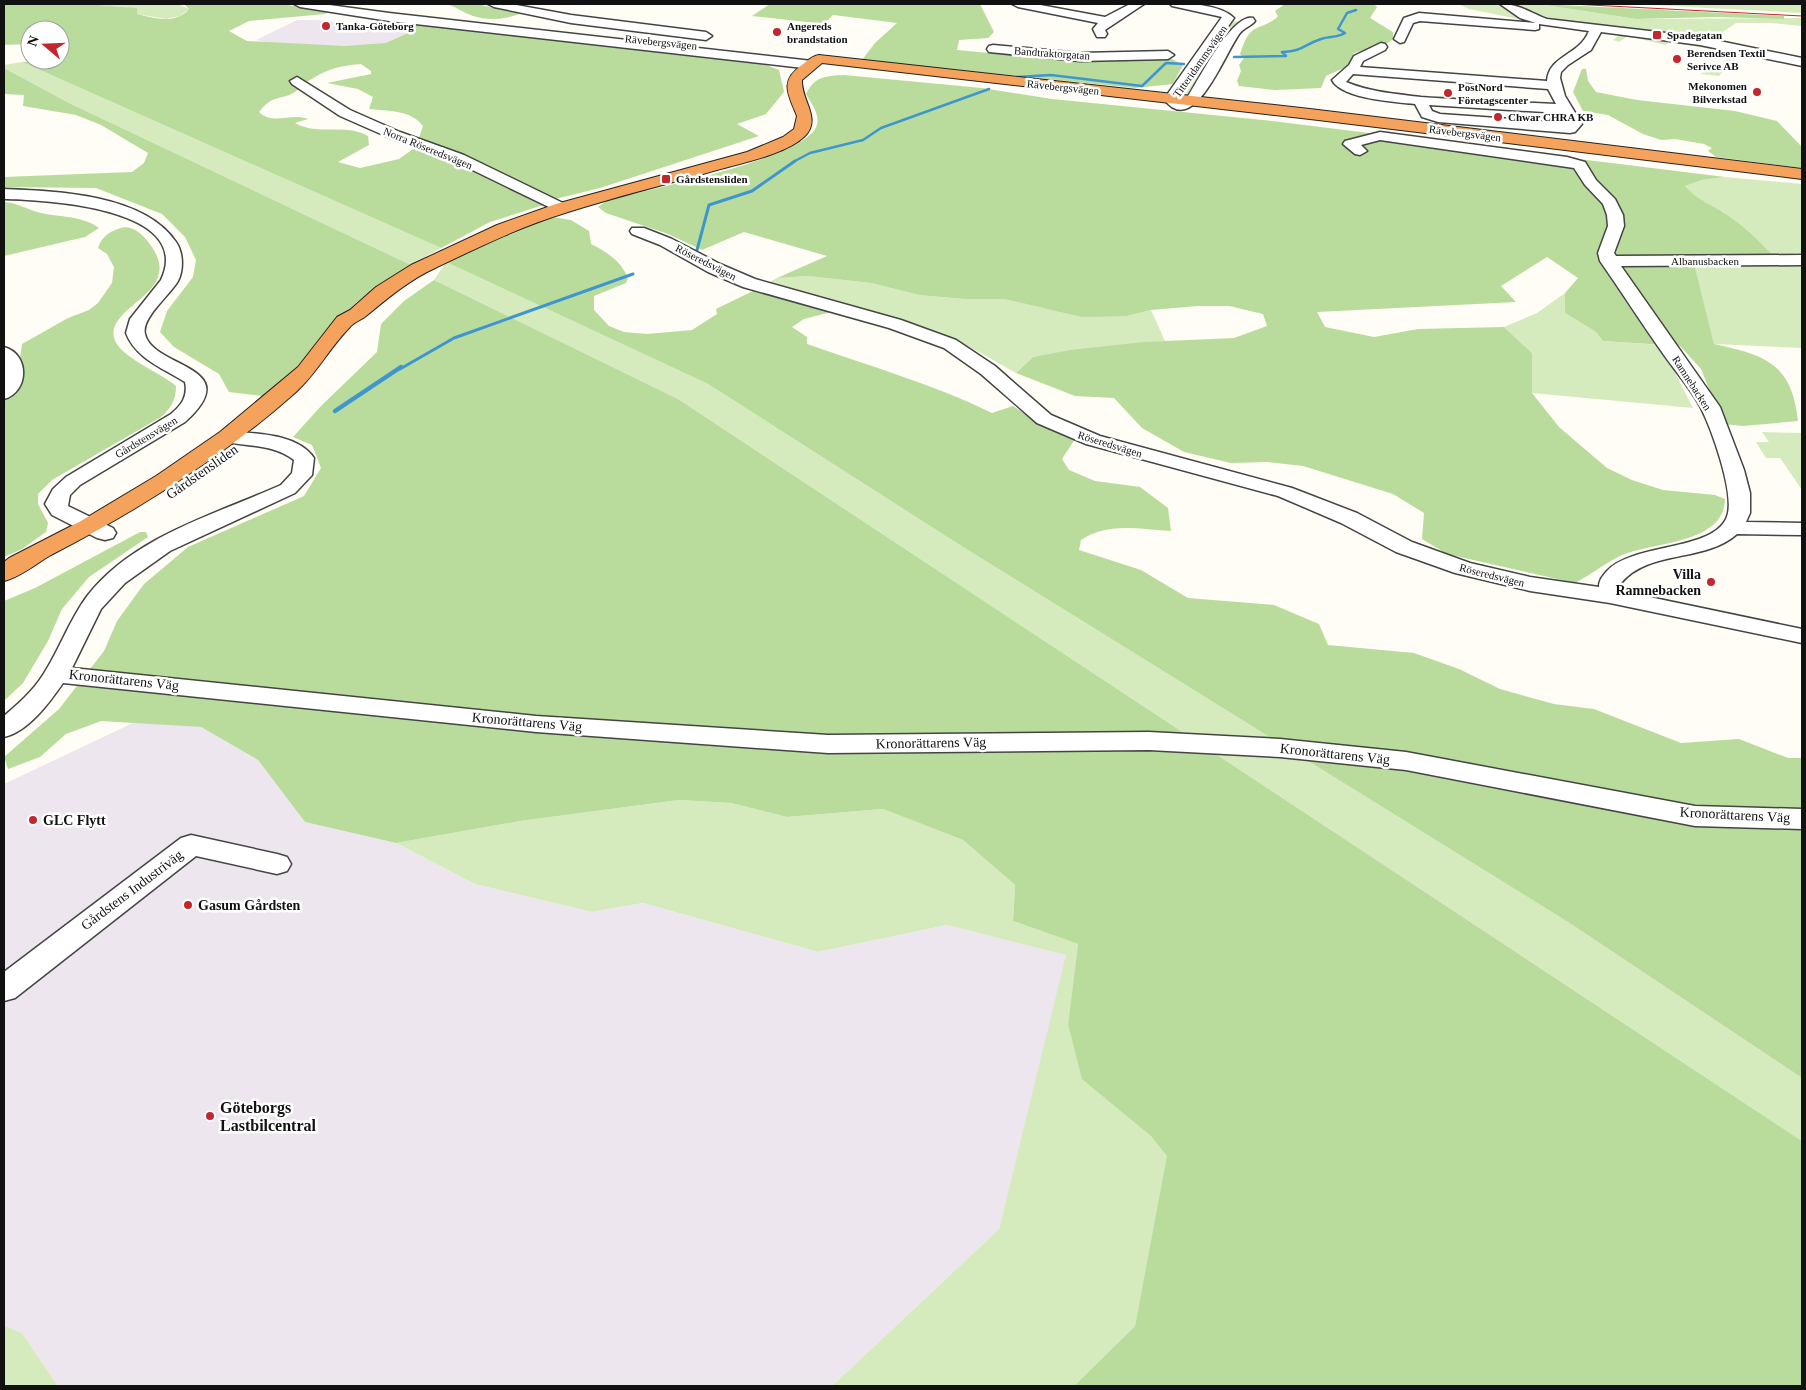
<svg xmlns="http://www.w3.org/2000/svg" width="1806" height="1390" viewBox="0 0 1806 1390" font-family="Georgia,serif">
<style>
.industrial{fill:#eee6ef}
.green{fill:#d5ebbd}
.forest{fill:#b9dc9c;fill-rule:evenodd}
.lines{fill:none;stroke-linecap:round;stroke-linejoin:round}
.stream-far2{stroke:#3f96cf;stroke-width:2.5}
.stream-far1{stroke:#3f96cf;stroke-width:3}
.stream{stroke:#3f96cf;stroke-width:4.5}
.minor-casing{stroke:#444;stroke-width:3}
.highway-casing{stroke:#222;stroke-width:2}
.minor{fill:#fff;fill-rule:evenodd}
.highway{fill:#f5a25d;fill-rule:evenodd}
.tram{stroke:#c4262e;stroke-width:1}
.poi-dot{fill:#c4262e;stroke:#fff;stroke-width:2}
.labels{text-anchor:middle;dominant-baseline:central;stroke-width:5;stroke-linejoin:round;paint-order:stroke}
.far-poi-label{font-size:11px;font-weight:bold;fill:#111;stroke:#fff;text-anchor:start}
.far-street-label{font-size:11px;fill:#111;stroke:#fff}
.street-label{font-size:14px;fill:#111;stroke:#fff}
.poi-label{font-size:14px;font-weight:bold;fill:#111;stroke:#fff;text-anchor:start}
.near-poi-label{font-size:16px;font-weight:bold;fill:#111;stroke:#fff;text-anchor:start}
</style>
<rect width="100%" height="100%" fill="#fffdf5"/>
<path class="industrial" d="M297,20h20l95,11 -26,13 -49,3 -51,-1 -30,-6z
M135,722l66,5 57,33 47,62 91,21 79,41 117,28 51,-9 175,49 129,-27 120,30 -68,274 -167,157h-774l-36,-53 -18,-8v-541z"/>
<path class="green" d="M119,4h59l11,5 -9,7 -14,3 -29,-5 -10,-7 -31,-2z
M1458,4h43l21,13 61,13 5,3 -119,-24z
M1513,4h26l97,15 166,-1v8l-31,-3h-35l-25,17c-19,-5 -38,-9 -57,-9 -35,-2 -116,-3 -141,-27z
M1632,4h170v9z
M1231,21l10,1 -21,23 -31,51h-5z
M1619,35l61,6 57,10 -3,2 -65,-11 -4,3 -37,-9 -9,6 -6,-2z
M1727,59l6,1 -14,16 -18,-2 9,-11 15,2 -2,-2z
M22,62l419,186 -30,17 -340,-161 -67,-36v-3z
M1725,177l77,7v69h-9l3,4h6v91l-88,-4 -21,-80 32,-51 -31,-16 -9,-11 17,-6z
M446,262l262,122 255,163 608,377 231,154v63l-1124,-742 -244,-119z
M808,276l63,7 48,12 44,4h41l39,9 84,8 24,-6 14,31 -132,16 -17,16c-25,-14 -51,-30 -78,-41 -56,-21 -122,-30 -181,-43l20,-11z
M1565,293v20l31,19 7,9 58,4 32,63 -161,-15v-40l-28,-26 33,-14z
M1762,432l40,1v57l-22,-32h-14l-10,-16h13z
M679,800l52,3 56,14 96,-8 80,31 52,45 -2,36 65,23 -10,80 100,132 -33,170 -61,60h-242l167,-157 67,-274 -119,-30 -129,27 -175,-49 -51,9 -117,-28 -79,-41 124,-22z
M4,1325l18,8 36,53h-54z"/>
<path class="forest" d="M4,4h82l51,4v6c17,4 39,11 52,-5l-5,-5 103,1 42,6 -4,3 -76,7 -20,10 18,10 98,5 41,-3 22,-10 -9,-6 11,-6 354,43 15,6 5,22 -18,22 -29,10 22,12 -159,52 -53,13 3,2 -60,19 -49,26 -419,-186 38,-2v-30h-30v14l-26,1zM361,64l10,7v3l-44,9 31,6 15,8 -4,12c18,2 43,1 54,17l-7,21 -17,12 -39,9 -22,-6 31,-17 -1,-9c-23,-13 -50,0 -73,-13l13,-4c-18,-7 -34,7 -49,-7 14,-18 20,-11 36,-20 3,-2 6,-6 9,-8 21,-14 32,-18 57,-20z
M447,4h30l43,10c-14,5 -32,7 -47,2 -9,-3 -17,-9 -26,-12z
M770,4h210l14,28 -6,6 -29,2 -2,10 115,11 100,-2 11,6 -10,19 -38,4 -273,-28 13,-17 22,-20 -64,-8 -9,9 -72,-8z
M1285,4h89l3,3 -7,11 23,14v7l-5,4 -34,10 -8,14 -20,9 -5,12 -46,2 -36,-4 -2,-5 4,-10 -2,-6 5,-7 -4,-4c3,-8 6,-19 13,-24 9,-5 18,-6 25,-14l-3,-5z
M1539,4l245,12v3l-68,-2 -80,2z
M4,68l67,36 340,161 -54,37 -87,95 -41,-5 -10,-18 -45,-27 -14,-15 7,-21 26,-34 3,-17 -11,-23 -23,-23 -66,-26 -92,-1v-10l128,-5 12,-9 4,-10 -47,-28 -25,-10 -53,-9 1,-11 -20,-1z
M1582,69h4l2,12 8,11 41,8 98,11 42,10 25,26v21l-86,-11 -8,-6 4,-3 -8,-4 -29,-5 -14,1 -18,-6 -35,-19 -25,-4 -10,-19z
M844,75l138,13 70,11 211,21 462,57 -23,3 -17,6c12,15 27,18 42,29 20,13 36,30 53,48l-86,1 20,80c52,11 78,20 84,77l-55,5 -20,-2 -22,-55 -21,-23 -77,-5 -7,-9 -31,-19v-20l13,-15 -31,-21 -46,29 15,16 -199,10 8,15 49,10 44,-8 86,-2 28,26v40l27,34 48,41 25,12 31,10 52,5 10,4c-1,47 -76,42 -107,58 -15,8 -28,18 -43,26l-128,-29 -25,-15 2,-26 -31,-19 -90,-28 -36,-4 -36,1 -47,-11 -42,-24 -28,-30 -39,-2 -59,-23 17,-16 37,-7 74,-8 90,-4 33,-12 -4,-12 -34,-8h-31l-47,4 -24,6 -45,1 -78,-18h-41l-44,-4 -48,-12 -63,-7 -31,2 50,-22 -83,-24 -42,18 -34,-16 -62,-21 -8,-6 10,-7c37,-10 199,-41 209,-75 3,-11 -6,-22 -11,-31 9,-18 20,-18 38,-19z
M4,202c12,1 19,5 30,9 21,7 46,3 65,17l-14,9 -81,19z
M552,217l19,3 18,11 2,13c16,8 30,17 37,34l-2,5 -32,13v14l15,16 15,6 23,2 45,-4 25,-16 -1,-5 41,-20 78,22 -31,8 -12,8 15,10v7c62,22 126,40 185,69l21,-7 21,14 41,19 -13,20 7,11 26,11 45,6 28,21 3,23c-31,-2 -64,-9 -90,9l-2,10 62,20 47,28 86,7 45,19 9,21 86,8 45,16 41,20 54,15 40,5 87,34 58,-4 49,19h14v320l-231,-154 -608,-377 -255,-163 -262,-122z
M125,227c11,1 18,8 24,16 39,50 -43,61 -35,95 5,19 46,34 62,48 0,14 -5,22 -15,31l-109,63 -14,14v10l10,19 -2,9 -24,17 -18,8v-157l12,-13 6,-43 46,-26 21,-8 9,-7 14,-20 2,-16 -7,-13 -9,-6c4,-13 14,-18 27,-21z
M434,280l244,119 1124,742v245h-728l61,-60 32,-170 -16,-20 -69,-57 -14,-55 10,-80 -65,-23 2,-36 -52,-45 -80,-31 -96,8 -56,-14 -52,-3 -159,21 -124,22 -91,-21 -47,-62 -57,-33 -100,-6 -35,13 -26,23 -32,12 -4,-12 55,-48 45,-58 13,-30 27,-37 44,-37 116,-51 17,-28 -9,-23 -19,-8 28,-31 56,-54 4,-28 23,-23z
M140,532h6l2,5 -59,40 -27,32 -14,32 -25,42 -19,18v-100l31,-13z"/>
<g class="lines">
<path class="stream-far2" d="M1234,57l52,-1 -4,-4c22,-1 21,-7 39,-13 8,-3 16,-1 24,-6l-7,-4 9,-16 9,-3
M1017,77l34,-2 91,11 24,-23 18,1
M793,162l17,-9 53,-13 18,-12 108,-39"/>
<path class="stream-far1" d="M697,250l12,-45 43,-14 43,-30
M400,369l54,-31 179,-64"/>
<path class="stream" d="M335,411l66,-44"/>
<g class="minor-casing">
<path id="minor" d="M294,4h28l67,9 423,48 6,4 -6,4 -423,-48 -89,-14z
M488,4h23l60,11 135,17 6,4 -6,4 -135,-17 -77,-16z
M1012,4h23l70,13 25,-13h14l-39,26 2,4 -2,3h-8l-4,-8 5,-6 -80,-16z
M1170,4c20,-1 51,1 64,14l-56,80 3,3 6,-3c11,-17 45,-85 66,-80l2,3c-4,5 -11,7 -15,12 -15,19 -46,107 -76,66l58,-82 -50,-11z
M1500,4c17,-1 31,9 47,15l153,18 102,21v8l-102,-21 -99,-13 -10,18 -23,15 -7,7 -1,6 5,18 17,28 -7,8 -5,1 -132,-11 -16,-5 -7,-13c-20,-2 -73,-5 -83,-24l17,-15 5,-9 27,-13 4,1 2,3 -2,3 -22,11 -3,6 187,14c2,-26 32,-25 42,-50l-50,-7v5l-4,1 -115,-9 -7,2 -9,19 -4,1 -6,-4 10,-21 15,-5 117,10 -16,-5zM1353,74l195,15 8,15c-45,-2 -90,-4 -135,-7 -25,-3 -51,-5 -75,-15zM1429,105l132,8 7,10 -128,-9 -8,-3z
M993,45l87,8 88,-2 6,4 -6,4 -88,2 -91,-9 -2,-3 2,-3z
M297,77l53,33 50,22 64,23 103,50 3,3 -3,3h-10l-103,-50 -64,-23 -50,-22 -48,-32 -2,-3z
M1380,132l187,25 18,5 11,18 19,19 8,16 1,11 -10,27 2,3 186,-1v10l-181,1 99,141 24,63 6,23v20l-4,9 56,1v12l-65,-1c-33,29 -87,15 -116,49v8l181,38v14l-192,-40 -80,-12 -75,-18 -59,-21 -55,-29 -63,-27 -192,-52 -49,-21 -56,-49 -37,-26 -55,-20 -146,-41 -35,-15 -48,-27 -28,-11 -2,-3 2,-3h12l28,11 48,25 35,15 146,41 55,20 39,26 56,49 49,21 192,52 65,25 55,29 58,21 60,14 69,10c0,-7 3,-10 8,-16 26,-29 113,-19 121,-58 5,-24 -16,-83 -27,-105 -10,-19 -25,-36 -37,-53 -22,-31 -43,-64 -64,-94l-2,-8 10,-27 -1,-11 -4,-11 -18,-19 -11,-17 -194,-28 -19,5 6,6 -7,4 -5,-1 -12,-10 2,-3z
M4,189c52,2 140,5 172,53 7,10 8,27 2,39 -8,14 -37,37 -33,53 8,35 103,31 40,88l-105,63 -10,10 -2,11 45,22 3,5 -3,5 -8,2 -8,-2 -45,-23 -7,-11 8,-15 13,-12 105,-63c11,-9 17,-18 14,-32 -22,-14 -49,-23 -59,-49l4,-14 31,-39c34,-73 -116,-80 -157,-81z
M4,347c26,7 25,45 0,52z
M228,431c27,3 69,2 86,27l-2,17 -17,18 -125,58 -45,32 -24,26 -29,59 464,48 292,19 321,-3 131,7 126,13 289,54 107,3v20l-107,-3 -289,-56 -126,-13 -131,-7 -321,3 -292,-21 -473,-49c-13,19 -35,49 -59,54v-21c14,-12 29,-25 39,-41 17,-26 26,-55 45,-80 47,-59 126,-80 193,-110l11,-12 2,-13c-22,-17 -48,-13 -73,-19l-3,-4 3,-4z
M191,835l86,19 10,3 4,7 -4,7 -10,3 -81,-18 -181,142 -11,3v-29l177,-134z"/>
</g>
<g class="highway-casing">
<path id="highway" d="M819,55l491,54 492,60v10l-492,-60 -488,-56 -20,17c-1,21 20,38 3,56 -18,18 -63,27 -88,34 -49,14 -99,26 -149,42 -46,14 -89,35 -133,56 -26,12 -47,30 -69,48 -5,4 -12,6 -16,11 -20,20 -33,46 -54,65 -74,66 -158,118 -245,163 -14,8 -32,23 -47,26v-19l5,-4 72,-37 75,-45 64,-44 78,-65 39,-50 13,-7 26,-23 35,-22 86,-40 59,-21 191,-52 36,-15 11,-8 3,-13c-9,-22 -18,-35 5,-51 5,-4 10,-9 17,-10z"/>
</g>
<use href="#minor" class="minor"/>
<use href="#highway" class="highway"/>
<path class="tram" d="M1571,4l231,12"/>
</g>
<g class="poi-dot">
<circle cx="326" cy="26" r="5"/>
<circle cx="777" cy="32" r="5"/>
<rect x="1652" y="30" width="10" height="10" rx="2.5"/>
<circle cx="1677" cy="59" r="5"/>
<circle cx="1757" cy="92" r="5"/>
<circle cx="1448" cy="93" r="5"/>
<circle cx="1498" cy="117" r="5"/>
<rect x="661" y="174" width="10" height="10" rx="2.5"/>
<circle cx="1711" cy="582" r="5"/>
<circle cx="33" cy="820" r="5"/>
<circle cx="188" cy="905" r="5"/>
<circle cx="210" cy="1116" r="5"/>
</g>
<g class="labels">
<g class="far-poi-label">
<text x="336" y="26">Tanka-Göteborg</text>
<text x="787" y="26">Angereds<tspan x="787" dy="13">brandstation</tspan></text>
<text x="1667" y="35">Spadegatan</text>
<text x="1687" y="53">Berendsen Textil<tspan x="1687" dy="13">Serivce AB</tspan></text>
<text x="1747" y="86" text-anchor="end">Mekonomen<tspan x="1747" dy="13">Bilverkstad</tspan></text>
<text x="1458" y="87">PostNord<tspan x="1458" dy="13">Företagscenter</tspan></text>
<text x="1508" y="117">Chwar CHRA KB</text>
<text x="676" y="179">Gårdstensliden</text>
</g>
<g class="far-street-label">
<text transform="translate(661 42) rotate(6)">Rävebergsvägen</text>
<text transform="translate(1052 53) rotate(4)">Bandtraktorgatan</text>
<text transform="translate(1200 61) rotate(-55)">Titteridammsvägen</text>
<text transform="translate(1063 87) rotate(6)">Rävebergsvägen</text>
<text transform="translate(1465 133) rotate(7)">Rävebergsvägen</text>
<text transform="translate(428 148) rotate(22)">Norra Röseredsvägen</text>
<text x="1705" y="261">Albanusbacken</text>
<text transform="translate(706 262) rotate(27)">Röseredsvägen</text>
<text transform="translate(1692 383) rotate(57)">Ramnebacken</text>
<text transform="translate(146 437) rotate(-31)">Gårdstensvägen</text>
<text transform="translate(1110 444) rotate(17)">Röseredsvägen</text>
<text transform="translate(1492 575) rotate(14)">Röseredsvägen</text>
</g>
<g class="street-label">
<text transform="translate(202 472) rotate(-35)">Gårdstensliden</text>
<text transform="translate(124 680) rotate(6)">Kronorättarens Väg</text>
<text transform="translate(527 722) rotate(5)">Kronorättarens Väg</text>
<text transform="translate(931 743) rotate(-1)">Kronorättarens Väg</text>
<text transform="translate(1335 754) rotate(6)">Kronorättarens Väg</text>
<text transform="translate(1735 815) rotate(3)">Kronorättarens Väg</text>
<text transform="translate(132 890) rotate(-37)">Gårdstens Industriväg</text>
</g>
<g class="poi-label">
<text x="1701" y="574" text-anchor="end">Villa<tspan x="1701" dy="16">Ramnebacken</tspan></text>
<text x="43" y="820">GLC Flytt</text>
<text x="198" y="905">Gasum Gårdsten</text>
</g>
<g class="near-poi-label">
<text x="220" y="1107">Göteborgs<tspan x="220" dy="18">Lastbilcentral</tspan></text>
</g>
</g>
<rect width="1806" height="1390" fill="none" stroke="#111111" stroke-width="10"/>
<g transform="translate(45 45) rotate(289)"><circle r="24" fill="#ffffff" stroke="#a0a0a0"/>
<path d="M0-4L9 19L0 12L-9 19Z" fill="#c4262e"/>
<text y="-8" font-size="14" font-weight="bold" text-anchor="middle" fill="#111111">N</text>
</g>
</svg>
